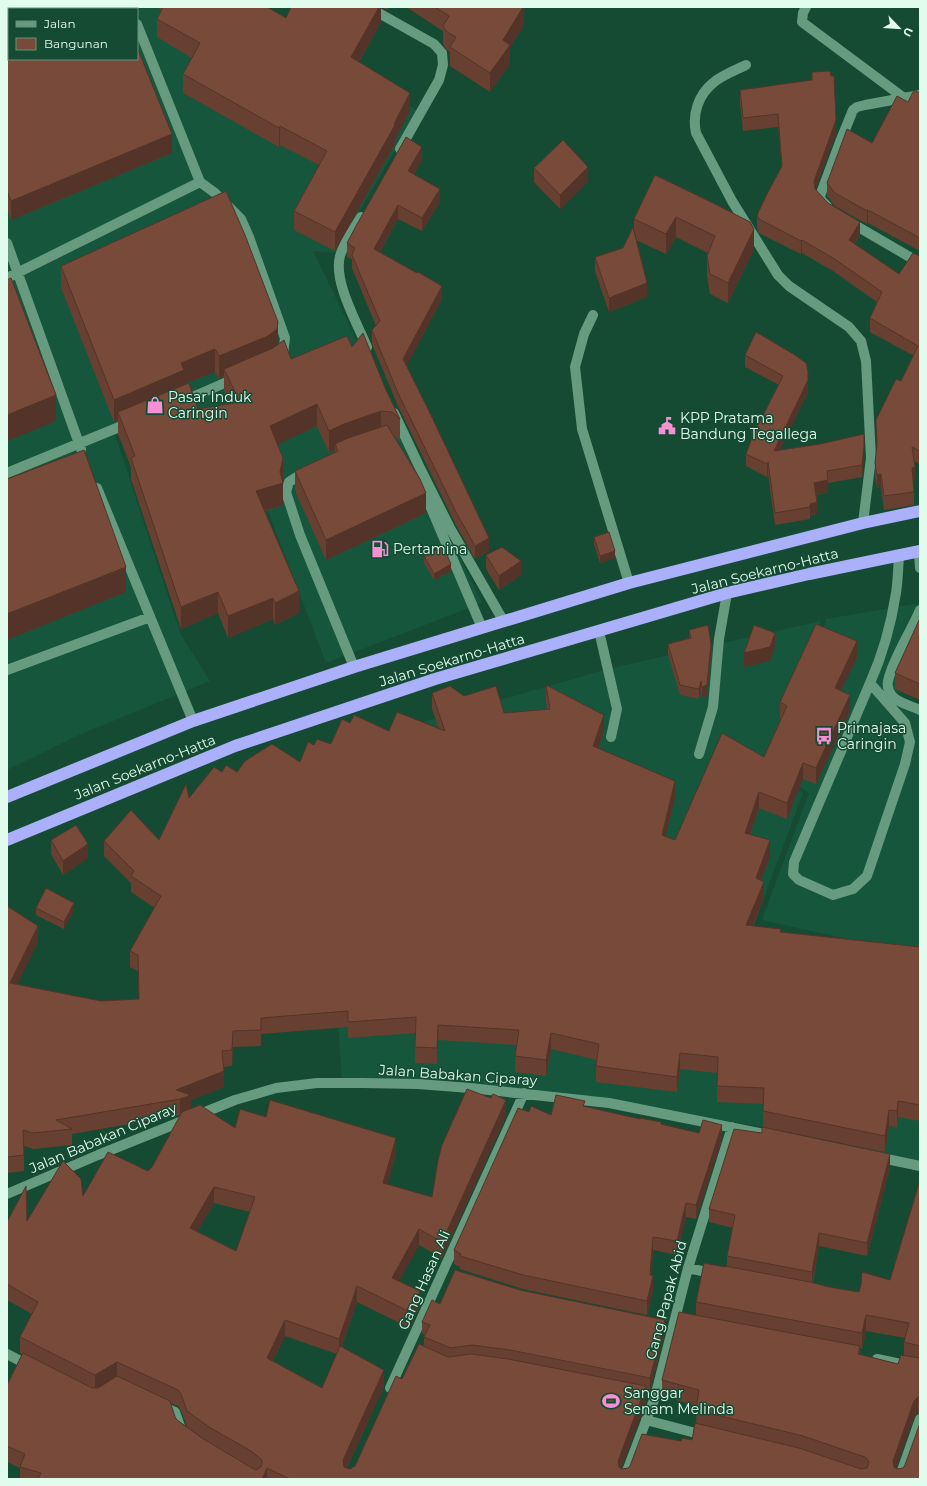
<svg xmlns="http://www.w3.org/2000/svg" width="927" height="1486" viewBox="0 0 927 1486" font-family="Montserrat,sans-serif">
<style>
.built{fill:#16563c;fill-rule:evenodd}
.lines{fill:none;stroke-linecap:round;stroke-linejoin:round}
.minor{stroke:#679b7f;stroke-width:10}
.highway{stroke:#abb0fa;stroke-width:12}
.wall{fill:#674031;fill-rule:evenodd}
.shaded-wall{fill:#543428}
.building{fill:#784a39;stroke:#543428;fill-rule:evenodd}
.labels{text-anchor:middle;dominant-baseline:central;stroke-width:3;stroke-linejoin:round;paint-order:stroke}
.poi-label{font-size:14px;fill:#e1fced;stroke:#164b33;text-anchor:start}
.street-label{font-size:14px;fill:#e1fced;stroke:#164b33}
</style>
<rect width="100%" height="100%" fill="#164b33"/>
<path class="built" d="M7,7h234l177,104 -83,142 -22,-2 61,125 -185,77 -74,-18 66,200 29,46 -131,54 -72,35zM9,9h128v50h-128z
M373,382l109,221 -156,60 -84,-220z
M920,603v44l-23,51 23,12v245l-158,-35 47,-127 -30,-21 47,-153z
M821,621l-49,151 31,21 -50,134 167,36v202l-109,-31 -216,-33 -253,-21 -9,-137 41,-207 234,-67z"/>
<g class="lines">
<path class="minor" d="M130,7l1,2
M368,7l66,37 8,9 1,12 -4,15 -39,69
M806,7l-3,6 -1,9 102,76
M137,24l63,158 15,11 26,26 8,18 36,101 -2,16
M746,65c-10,5 -24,10 -33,18 -15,12 -21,32 -17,50l36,68 46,74 11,11 60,41 12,14 5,20 5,97 -8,65
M827,206l-6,-6 -1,-4 20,-54 13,-32 4,-3 8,-2 55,-10
M361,217c-7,12 -17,25 -21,39 -7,25 17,67 27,91
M848,221l72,42
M7,243l74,206
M7,278l193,-96
M593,315l-9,19 -9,33 7,62 47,154
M181,402l55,-24
M394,413l25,53 31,62 54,94
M306,471l-17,11 -3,10 14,43 54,132
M7,473l122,-50
M419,485l7,11 56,132
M97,488l96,233
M919,552l1,16
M920,610c-9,22 -27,48 -32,71 -1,5 1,11 4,15 6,7 20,10 28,14
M599,631l18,78 -6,28
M7,670l143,-53
M870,683l35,40 5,19 -5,22 -38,112 -14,13 -20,6 -34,-15 -6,-6 1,-12 76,-179c13,-29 21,-58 26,-90 2,-12 2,-25 3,-37
M699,754l14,-47 6,-68 8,-46
M877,1157l43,9
M7,1194l91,-39 137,-55 41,-12 41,-5h46l55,1 52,4 139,15 166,33
M688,1268l28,6
M7,1354l23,12
M877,1359l43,9
M390,1388l134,-295
M162,1406l13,6 7,20
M646,1420l61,16
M624,1479l31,-82 33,-129 44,-141
M899,1479l21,-60"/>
<path class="highway" d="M7,797l186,-76 161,-54 275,-84 234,-60 57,-12
M7,840l228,-94 200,-67 292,-86 82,-19 111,-23"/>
</g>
<path class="wall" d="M7,7h115l-1,1 51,145 -161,67 -4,-11z
M159,7h108l19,11 95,-11v15l-22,40 51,49 -15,29v4l-60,107 -41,-21v-19l25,-46 -39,-20 -1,2 -96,-54v-19l9,-16 -35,-21v-18l4,-8z
M381,7h8l-2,3z
M406,7h118v18l-14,22v17l-20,28 -40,-26v-14l-3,-2 -4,-6v-13z
M740,90l96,43 -21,57 45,45 -5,9 44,30 21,-18v208l-6,-3 1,19h-2l1,12v13l-30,5 -3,-23 -4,1 -2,-12v-13l2,-14 -1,-29 25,-39 13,-25 -44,-24v-14l7,-16 -44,-31 -31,-18 -1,1 -42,-21 -2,-5v-13l25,-47 -4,-41 -35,4 -3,-28z
M920,93v162v-4l-52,-28 -1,1 -32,-18 -8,-10v-13l45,-40 36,-41z
M422,160l-8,14 26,28 -18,29 -24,-12 -18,33 62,47 -36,67 83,185 -14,8 -19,-34 -58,-119 -26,-62v-14l4,-4 -24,-58v-9l-5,-2v-14z
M534,168l54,13 -28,28 -26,-27z
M655,175l99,74 -26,54 -18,-9 -3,-18v-20l1,-3 -32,-16 -10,17 -30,-14 11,57 -38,15 -14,-41v-14l28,-9 11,-17v-12z
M61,266l217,79 13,14 61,-12 34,43 14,29v22l-8,-7 34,79 -100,47 -31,-69v-20l40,-18v-3l-6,3 -12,-27 -40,18 6,37v24l-18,6 34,102 -24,12 -2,-6 -45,19 -10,-25 -37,16 -50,-150v-12l-13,-33v-14l-4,2 -53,-134zM215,372l4,7 5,-3v14l6,14 -32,5 -14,-25z
M745,355l63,28v9l-28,58 84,8 -2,19 -34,6v9l-12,3 1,19 -7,2v3l-35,6 -7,-51 -1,3 -21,-11v-12l33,-69 -34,-18z
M594,537l21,21 -15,5 -6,-19z
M486,555l35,20 -22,15 -13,-21z
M424,556l27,15 -17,9 -10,-17z
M920,618v82l-25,-11v-16z
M689,630l22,24 -4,42 -5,1 -1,-6 -2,8 -19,-4 -12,-41v-10l21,-6z
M857,657l-16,34 9,20 -34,73 -13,-5 -16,40 -28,-11 -9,26 20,22 -9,25 3,17 -11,28 28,6 139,15v174l-22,-4 -1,10 -8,-1 -4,26 -122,-25v-23l-46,-2v-29l-37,-4 -3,23 -81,-10v-16l1,-6 -46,-11 -5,27 -31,-4v-16l2,-11 -79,-5 -1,24 -22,-1v-30l-67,5v-11l-87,7v12l-28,1 -1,19 -9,1 1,20 -33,13v9l44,19 161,26 -9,30 45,13 74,-81 -64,142 -23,-13 -20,36 21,25 -10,22 -53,-26 -15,44 42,40 -37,82 3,1 5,-3 47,-87 22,-32v-10l1,-2 -3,-2v-11l18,-18 80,-14 145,42 -15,57h-4v13l-25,67h1l6,-1 53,-27 11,-1 4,-16 1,-18 -35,-10v-16l34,-65v-13l29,-35 2,-1v-10l6,-28 -24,-6v-13l181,-42 -23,89 -48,-10 -6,37 16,4 30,5 31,-12 30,-100v233h-2l-4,4 -18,51 24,11h-900v-11l-13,-6v-77l15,-31 -2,-1v-16l12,-23 -25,-14v-78l20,-1 56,-25 65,-25 4,-4 29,-52 -109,19v11l-39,4 -9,-3v25l-17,2v-267l31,36 -21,42 84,17 38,-2 -1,-28 -8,-4v-16l25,-43 -24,-16v-9l-27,-27v-15l55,-1 30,-42 33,-26h15l63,-10 14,-17 17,-1 19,-21 39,8 50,-2 -7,-20v-16l32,3 40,17 43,-4 -1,-8v-16l58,46 -6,17 77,49 -10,39 10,4 89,-83 17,-38 -1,-1v-16zM214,1203l36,9 -14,39 -39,-19zM866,1331l39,7 -1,4v13l-6,9 -38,-10v-6l2,1zM285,1336l52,18 -15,34 -49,-27zM170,1403l8,3 3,4 6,17 -10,-7 -2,-3z
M51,840l37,18 -25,17 -12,-21z
M36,908l38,2 -10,19 -28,-14z
M585,1107l137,32 -26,80 -10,-2 -9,38 -24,-5 -2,25 2,15 -6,25 -124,-26 -63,-20v-2l-6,-3v-14l75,-138 22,3z"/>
<path class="shaded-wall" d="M379,7h2v15l-30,54v-19z
M523,7h1v18l-14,22v17l-20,28v-19l13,-33z
M410,93v18l-15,29v4l-60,107v-19z
M836,120v13l-22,61v-13z
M280,126v19l-1,2v-19z
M172,134v19l-161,67v-19z
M422,147v13l-14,24v-13z
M588,167v14l-28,28v-14z
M440,189v13l-18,29v-13z
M398,205v14l-24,43v-13z
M868,210v13l-1,1v-13z
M676,217v20l-10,17v-20z
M860,222v13l-11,18v-13z
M754,229v20l-26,54v-20z
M802,240v13l-1,1v-13z
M647,283v14l-38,15v-14z
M442,286v13l-39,74v-14z
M278,322v22l-1,7 -53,18v7l-5,3v-23z
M215,349v23l-31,12v9l-66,19v8l-4,2v-22l67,-37z
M808,371v21l-34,71v-12z
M56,395v26l-49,20v-26z
M317,404v22l-47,22v-22z
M381,411v22l-46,11v6l-6,3v-22l15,-7z
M864,446v12l-2,19v-12z
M283,458v22l-1,3h1v22l-27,8v-22l24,-19z
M768,462v12l-1,3v-13z
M915,467v13l-3,1v-13z
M881,474v13l-4,1v-13z
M828,480v12l-14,3v-12z
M426,493v20l-100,47v-20z
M817,502v12l-7,2v-12z
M489,538v13l-14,8v-13z
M615,551v7l-15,5v-7z
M521,561v14l-22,15v-14z
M451,564v7l-17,9v-6z
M126,567v25l-119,48v-26z
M299,591v22l-24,12v-22z
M218,592v21l-37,16v-22z
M273,598v21l-45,19v-22z
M775,633v14l-5,14 -26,6v-14z
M857,641v16l-22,47v-16z
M711,644v10l-4,42 -5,1v-10z
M701,681v10l-2,8v-10z
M850,695v16l-34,73v-16z
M604,715v16l-11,31v-16z
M803,763v16l-16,40v-16z
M675,781v16l-13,54v-16z
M759,792v16l-14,40v-15z
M770,840v16l-14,38v-16z
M88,844v14l-25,17v-14z
M764,882v16l-18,43v-16z
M74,903v7l-10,19v-7z
M38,926v16l-28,57v-16z
M438,1025v15l-1,24v-16z
M233,1031v16l-1,19v-16z
M551,1033v16l-5,27v-16z
M680,1053v16l-3,23v-15z
M224,1071v16l-33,13v11l-11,4v-16l-4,-9z
M506,1100v16l-64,142v-16z
M898,1101v16l-1,10v-16z
M889,1110v16l-4,26v-16z
M722,1125v14l-26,80v-14z
M396,1138v16l-13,45v-16z
M890,1154v13l-23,89v-13z
M214,1187v16l-24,41v-16z
M686,1203v14l-9,38v-14z
M419,1229v16l-27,49v-16z
M819,1233v13l-7,39v-13z
M653,1237v13l-3,39v-14z
M653,1276v14l-6,25v-14z
M357,1286v16l-18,52v-15z
M420,1291v15l-10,22v-16z
M866,1315v16l-4,18v-16z
M285,1320v16l-18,37v-15z
M665,1320v12l-15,57v-11z
M117,1362v16l-22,13v-16z
M384,1370v16l-41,90v-16z
M646,1386v16l-28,75v-16z
M918,1397v16l-4,4 -21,60v-16l21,-60z
M267,1468v11h-5z"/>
<path class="building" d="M7,7h114l1,2h-113v50h128v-12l35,87 -161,67 -4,-10z
M163,7h104l19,11 5,-11h88l-28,50 59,36 -16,31 1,1 -60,107 -41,-21 33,-60 -47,-25 -1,2 -96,-54 17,-31 -43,-24z
M435,7h88l-20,33 7,5 -20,28 -40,-26 6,-10 -9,-5 -4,-6 6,-10z
M830,71l1,5h3l2,44 -22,61 1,8 13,14 32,19 -11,18 50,34 14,-21 7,3v195l-8,-4 3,20 -3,1 2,24 -30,4 -3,-22 -4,1 -2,-12 2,-18 -1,-25 20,-41 5,2 17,-35 -48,-28 12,-26 -49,-34 -31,-18 -1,1 -42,-22 -2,-4 10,-21 15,-28 -4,-52 -35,4 -3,-28 72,-10v-8z
M914,90l6,3v145l-52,-28 -1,1 -32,-18 -8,-10 20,-54 25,14 25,-47 11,6z
M406,137l16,10 -14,24 32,18 -18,29 -24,-13 -24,44 43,24 1,-1 24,14 -39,73 27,54 59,125 -14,8 -19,-34 -58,-119 -26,-63 8,-9 -28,-66 3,-7 -8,-5 9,-17z
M563,140l25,27 -28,28 -26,-27z
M655,175l58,28 37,19 4,7 -26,54 -18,-9 -3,-18 8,-20 -39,-19 -10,17 -32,-15z
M226,191l19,44 33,87 -1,7 -9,7 -49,20 -4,-7 -34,14 3,7 -70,30 -53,-134z
M633,227l14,56 -38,15 -14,-41 28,-9z
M11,278l45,117 -49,20v-135z
M756,332l39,23 11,8 2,8v9l-34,71 46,-7 44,-10v12l-2,19 -35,6 1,9 -14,3 3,19 -7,2v3l-35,6 -7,-51 -1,2 -21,-10 7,-19 30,-59 -38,-21z
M363,333l23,57 14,29 -8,-7 -11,-1 -37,13 -15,7 -12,-27 -47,22 13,32 -3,14 3,11 -27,8 43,100 -24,12 -2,-5 -45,18 -10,-24 -37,15 -50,-149 4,-2 -17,-44 71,-29 9,26 42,-7 -16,-33 49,-21 11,-8 7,19 56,-23 5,11z
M387,425l33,54 6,14 -100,47 -31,-69 43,-20 -3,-7 13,-6z
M84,450l42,117 -119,47v-135z
M609,532l6,19 -15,5 -6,-19z
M443,546l8,18 -17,10 -10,-18z
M502,547l19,14 -22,15 -13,-21z
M920,618v66l-25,-11z
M816,624l41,17 -22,47 15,7 -34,73 -13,-5 -16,40 -28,-11 -14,41 25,7 -14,38 8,4 -18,43 35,4 -1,3 140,15v158l-22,-4 -1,10 -8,-1 -4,26 -122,-25 1,-23 -47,-2 1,-29 -38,-4 -3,24 -81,-11 3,-22 -48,-11 -5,27 -31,-4 4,-26 -81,-5 -1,23 -22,-1 1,-30 -68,5v-11l-87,7v12l-28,1 -1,19 -10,1 2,20 -48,19 15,5 -11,4 -124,21 16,9 -39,4 -10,-3 1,25 -17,2v-251l31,20 -28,57 91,18 38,-2 -1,-44 -8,-4 31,-55 -30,-20 3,-5 -30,-30 27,-31 28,30 27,-56 3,14 25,-31 8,5 4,-7 11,7 8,-11 27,-17 28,18 8,-20 6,3 3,-6 14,5 11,-25 8,4 4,-8 35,16 8,-19 48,19 -13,-38 18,-7 14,10 32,-10 8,27 46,-4 -4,-24 58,30 -11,31 82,35 -13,54 13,5 47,-107 42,24 23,-51 -7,-4z
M708,625l3,19 -4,41 -5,2 -1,-6 -2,8 -19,-4 -12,-41 23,-6 -2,-8z
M754,625l21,8 -5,14 -26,6z
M76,825l12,19 -25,17 -12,-21z
M46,888l28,15 -10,19 -28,-14z
M467,1089l24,9 2,-4 13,6 -64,142 -23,-13 -27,49 28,13 -10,21 -53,-26 -18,53 -54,-19 -18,38 55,30 18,-42 44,24 -41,90 1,7 6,2 5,-3 41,-90 6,3 17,-35 29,13 23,-3 37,5 138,27 -28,75 1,6 3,2 6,-1 2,-2 12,-32 39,7 1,-3 10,2 3,-17 104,25 62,21 6,-1 2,-6 -4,-5 -62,-21 -107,-26 3,-20 -37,-10 17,-68 181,34 -2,8 40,10 3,-9 19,3v39h-2l-4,4 -21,60 1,6 3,2 6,-1 2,-3 15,-42v56h-630l-23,-11 -5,11h-224l3,-6 -21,-6 5,-13 -18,-8v-61l16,-32 69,35h6l19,-12 53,25 5,16 2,3 25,18 50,30 4,2 5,-3 1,-3v-4l-11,-9 -42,-24 -22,-16 -6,-17 -3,-4 -61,-28 -22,13 -75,-38 18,-35 -31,-18v-62l19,-36 1,35 36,-60 18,18 2,17 25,-44 40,19 4,-4 30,-55 18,-7 35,23 5,-19 26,8 4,-17 126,38 -13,45 49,14 6,-37 4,-15zM214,1187l41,10 -19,54 -46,-23z
M556,1095l29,6 -2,5 57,13v-1l21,4v2l38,9 4,-13 19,5 -26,80 -10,-2 -9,38 -24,-4 -3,38 3,1 -6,25 -124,-26 -63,-19 1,-2 -7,-4 64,-142 11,4 2,-6 20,9z
M762,1127l128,27 -23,89 -48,-10 -7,39 -85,-16 8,-41 -26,-6 25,-80 28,4z
M920,1180v166l-16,-4 5,-19 -43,-8 -4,18 -166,-31 8,-39 21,4v-1l85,16 19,5 30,5 2,-7 1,-13 28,8z
M455,1270l65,20 145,30 -15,58 -140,-28 -38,-5 -21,3 -27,-11 6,-12 -8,-3 10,-22 8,4z"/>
<defs>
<g id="shop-bare" transform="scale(1.38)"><path d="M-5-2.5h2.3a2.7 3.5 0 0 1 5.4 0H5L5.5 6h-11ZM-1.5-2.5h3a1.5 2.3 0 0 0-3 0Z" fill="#f491d4" stroke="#164b33" stroke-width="2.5" paint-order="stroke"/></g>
<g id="civic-bare" transform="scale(1.38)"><path d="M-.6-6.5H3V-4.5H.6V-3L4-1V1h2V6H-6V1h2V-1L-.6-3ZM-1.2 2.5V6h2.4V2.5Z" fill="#f491d4" stroke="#164b33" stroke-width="2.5" paint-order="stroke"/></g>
<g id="fuel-bare" transform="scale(1.38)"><path d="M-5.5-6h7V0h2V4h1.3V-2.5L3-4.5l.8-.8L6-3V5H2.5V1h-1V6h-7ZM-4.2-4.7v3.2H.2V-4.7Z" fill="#f491d4" stroke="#164b33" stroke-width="2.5" paint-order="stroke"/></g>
<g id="bus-bare" transform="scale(1.38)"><path d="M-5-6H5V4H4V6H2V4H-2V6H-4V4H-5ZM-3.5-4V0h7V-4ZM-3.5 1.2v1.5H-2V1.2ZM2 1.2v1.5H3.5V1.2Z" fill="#f491d4" stroke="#164b33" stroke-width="2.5" paint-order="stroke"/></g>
<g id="stadium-bare" transform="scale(1.38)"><path d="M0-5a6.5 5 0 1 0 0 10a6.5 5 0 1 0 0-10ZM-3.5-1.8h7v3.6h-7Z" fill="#f491d4" stroke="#164b33" stroke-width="2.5" paint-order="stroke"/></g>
</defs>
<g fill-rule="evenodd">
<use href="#shop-bare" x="155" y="405"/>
<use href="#civic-bare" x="667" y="426"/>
<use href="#fuel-bare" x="380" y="549"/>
<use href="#bus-bare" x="824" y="736"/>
<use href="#stadium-bare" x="611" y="1401"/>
</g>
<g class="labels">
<g class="poi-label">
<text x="168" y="397">Pasar Induk<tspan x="168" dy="16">Caringin</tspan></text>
<text x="680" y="418">KPP Pratama<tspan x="680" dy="16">Bandung Tegallega</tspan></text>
<text x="393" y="549">Pertamina</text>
<text x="837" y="728">Primajasa<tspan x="837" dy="16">Caringin</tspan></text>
<text x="624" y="1393">Sanggar<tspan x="624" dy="16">Senam Melinda</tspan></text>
</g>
<g class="street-label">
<text transform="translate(765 571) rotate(-14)">Jalan Soekarno-Hatta</text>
<text transform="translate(452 660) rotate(-17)">Jalan Soekarno-Hatta</text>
<text transform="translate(145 767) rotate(-22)">Jalan Soekarno-Hatta</text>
<text transform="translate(458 1075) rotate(4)">Jalan Babakan Ciparay</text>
<text transform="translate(103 1138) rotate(-23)">Jalan Babakan Ciparay</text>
<text transform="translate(424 1280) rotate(-66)">Gang Hasan Ali</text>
<text transform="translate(666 1300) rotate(-75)">Gang Papak Abid</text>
</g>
</g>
<rect width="927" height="1486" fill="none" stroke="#e1fced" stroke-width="16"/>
<rect x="8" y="8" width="130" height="52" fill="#164b33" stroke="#67927d"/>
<rect x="16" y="21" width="20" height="6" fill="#679b7f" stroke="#67927d"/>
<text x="44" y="28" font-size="12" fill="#e1fced">Jalan</text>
<rect x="16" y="38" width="20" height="12" fill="#784a39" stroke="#67927d"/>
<text x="44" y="48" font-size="12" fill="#e1fced">Bangunan</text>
<g transform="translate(899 28) rotate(115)" stroke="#164b33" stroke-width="3" paint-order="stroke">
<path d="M0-3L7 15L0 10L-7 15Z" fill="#e1fced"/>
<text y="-6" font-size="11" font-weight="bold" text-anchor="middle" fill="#e1fced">U</text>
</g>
</svg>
